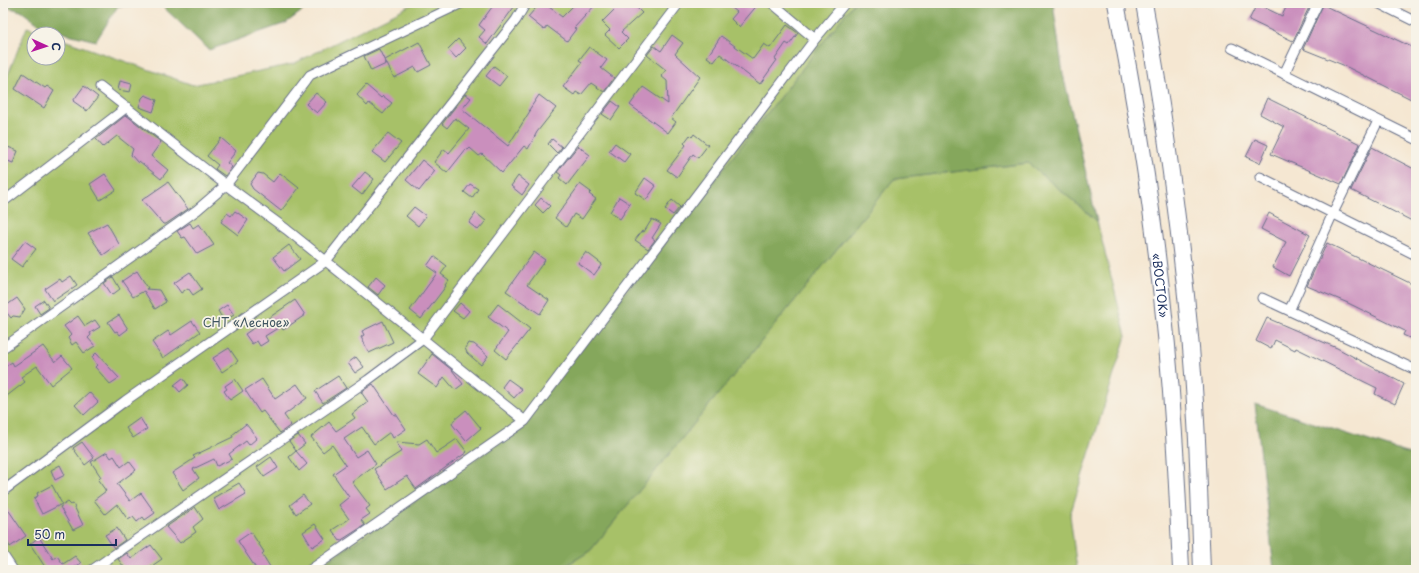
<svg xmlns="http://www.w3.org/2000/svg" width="1419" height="573" viewBox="0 0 1419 573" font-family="'Playpen Sans',sans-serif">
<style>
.green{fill:#a7c168;stroke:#617863}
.forest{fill:#85a75c;stroke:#506b5d}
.building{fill:#ca8fbd}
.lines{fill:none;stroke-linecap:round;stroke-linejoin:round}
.minor-casing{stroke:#676f87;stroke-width:11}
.trunk-casing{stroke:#676f87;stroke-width:18}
.minor{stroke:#fff;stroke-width:9}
.trunk{stroke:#fff;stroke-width:16}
.labels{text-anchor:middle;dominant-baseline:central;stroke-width:3.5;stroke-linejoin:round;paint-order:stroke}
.street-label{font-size:12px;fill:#1b2f5e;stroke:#f7f3e8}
.park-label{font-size:12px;fill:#3e5460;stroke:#f7f3e8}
</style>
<rect width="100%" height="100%" fill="#f7f3e8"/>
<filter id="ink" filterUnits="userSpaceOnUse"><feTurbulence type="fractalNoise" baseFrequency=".025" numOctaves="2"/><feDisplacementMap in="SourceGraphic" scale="8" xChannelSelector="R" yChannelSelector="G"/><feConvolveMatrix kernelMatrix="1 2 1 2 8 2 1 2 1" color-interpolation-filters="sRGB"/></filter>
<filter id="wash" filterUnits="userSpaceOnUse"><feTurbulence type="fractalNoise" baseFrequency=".012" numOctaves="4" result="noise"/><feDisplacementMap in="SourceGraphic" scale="16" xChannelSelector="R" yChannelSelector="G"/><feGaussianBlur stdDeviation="0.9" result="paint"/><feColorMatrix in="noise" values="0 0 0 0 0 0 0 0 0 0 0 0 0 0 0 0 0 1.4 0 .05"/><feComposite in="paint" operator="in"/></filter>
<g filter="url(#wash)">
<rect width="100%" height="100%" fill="#f5e7d2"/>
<path class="green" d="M415,3h439l-337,428 -202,139h-312v-483l24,-60 19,7h-12v24h24v-20l135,47 100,-21z
M1029,163l68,58 29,115 -56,179 7,55h-518l31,-19 304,-372z"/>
<path class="forest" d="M3,3h310l-27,20 -77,27 -48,-45 -43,1 -22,35 -52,-13 -23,-17 -18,-5z
M854,3h199l10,71 34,147 -69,-58 -134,16 -304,372 -31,19h-244l202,-139z
M1255,404l161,52v114h-142z"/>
<g id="blocks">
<path class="building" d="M495,3h22l-30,41 -8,-7 6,-7 -6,-5z
M540,3h4l18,14 14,-14h21l-23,25 2,1 -9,12 -20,-15 -3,4 -16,-13z
M621,3h11l10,10 -21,19 7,7 -9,9 -14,-13 5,-5 -8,-8z
M726,3h33l-20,24 -8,-8 6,-7z
M1288,3h23l-18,38 -44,-21 8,-16 25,12z
M1323,5l93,44v45l-3,6 -70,-35 -40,-16z
M787,25l11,8 -9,12 -3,-2 -11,16 2,1 -17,24 -40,-30 -6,8 -7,-5 14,-21 32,23 11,-15 6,4z
M672,35l11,8 -8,11 25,23 -29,41 5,4 -8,11 -38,-28 13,-18 25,17 -1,-23 -6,-5 5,-6 -19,-15 7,-9 7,5z
M458,39l8,9 -10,10 -8,-9z
M419,42l12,23 -13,7 -3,-5 -21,11 -9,-18z
M589,47l18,13 -6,8 13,10 -10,14 -13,-9 -10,12 -5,-3 -2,3 -11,-8 19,-25 -3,-2z
M379,49l7,15 -15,7 -7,-15z
M494,66l13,10 -8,10 -13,-10z
M23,73l22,15 2,-2 7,5 -10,17 -29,-19z
M120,81l12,3 -2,8 -12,-2z
M366,85l15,13 2,-2 9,7 -9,11 -14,-11 -2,3 -10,-11z
M84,86l14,11 -11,14 -14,-10z
M316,93l11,9 -10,11 -11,-9z
M465,94l6,4 -9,11 46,37 22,-35 -1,-1 10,-15 17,13 -19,24 -9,17 -4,-3 -22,27 -20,-19 -3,2 -9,-8 -2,2 -2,-1 -19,24 -13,-11 10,-13 5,4 20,-24 -14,-11 -8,10 -5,-4z
M145,95l12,5 -4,12 -14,-5 3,-9z
M1267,98l93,46 -19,40 -70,-30 13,-27 -24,-13z
M612,101l8,6 -9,13 -9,-6z
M126,115l35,27 -10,14 17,14 -7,9 -22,-18 -1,2 -7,-8 2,-6 -16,-13 -14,11 -7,-8z
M388,133l13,10 -16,19 -13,-10z
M694,134l14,11 -10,13 -5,-4 -16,23 -10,-7 19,-25 -2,-2 6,-8 2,2z
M221,138l15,13 -9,12 5,4 -7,9 -10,-7 3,-4 -11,-9z
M552,139l10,8 -5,6 -9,-9z
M1255,139l13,6 -8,18 -14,-6z
M615,143l15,11 -6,8 -15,-11z
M3,145l15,6 -5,12 -10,-4z
M578,146l12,9 -23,30 -8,-7 2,-3 -4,-3z
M1372,147l44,23v53l-65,-33z
M422,160l13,11 -16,20 -13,-11z
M365,172l9,7 -12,16 -10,-8z
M258,173l5,1 10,8 7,-9 19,15 -18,23 -28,-22 -3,-5z
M105,174l11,16 -16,10 -10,-16z
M518,176l11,9 -7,10 -11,-9z
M645,178l11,8 -10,14 -11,-7z
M168,182l20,27 -22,15h-3l-21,-24z
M470,184l8,5 -6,9 -8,-6z
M580,184l11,8 -2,2 7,5 -14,20 -8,-5 -8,13 -11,-9z
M619,197l11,7 -10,15 -10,-7z
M541,198l9,8 -7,7 -8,-8z
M672,200l8,7 -7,8 -8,-6z
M414,207l12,9 -8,10 -12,-10z
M235,211l13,9 -10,15 -17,-13 6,-9 4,3z
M476,213l10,8 -8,9 -9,-7z
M1269,213l41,22 -21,41 -16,-9 13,-25 -25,-13z
M652,219l9,5 -9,14 3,2 -7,9 -13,-9 7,-9 2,1z
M107,223l12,21 -16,11 -15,-22z
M190,223l3,5 6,-4 15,21 -17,9 -12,-17 -3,1 -5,-7z
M25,241l11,8 -14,18 -11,-8z
M1327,243l89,43v55l-13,-6 2,-4 -57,-28 -41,-17z
M289,245l11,14 -16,12 -11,-14z
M534,252l11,8 -18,25 22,15 -9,14 -34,-23z
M586,252l16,12 -8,11 -16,-12z
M434,256l13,10 -6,8 8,6 -4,5 1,1 -25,33 -11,-9 27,-37 -10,-7z
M137,271l11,17 -2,1 13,1 7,12 -11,7 -11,-18 -11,6 -11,-16z
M190,272l12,17 -9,6 -5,-7 -7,5 -7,-10z
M71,276l6,9 -24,16 -8,-12 15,-10 2,3z
M113,277l7,12 -8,6 -8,-12z
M376,277l9,8 -7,10 -10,-8z
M17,298l8,11 -5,8 -7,-1 -2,2 -8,-10z
M44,300l5,8 -9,6 -5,-8z
M295,300l10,15 -22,15 -2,-4 -16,10 3,5 -8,5 -3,-5 -5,3 -7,-10z
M460,303l9,8 -6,7 -10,-7z
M498,304l32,25 -24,30 -11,-9 13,-18 -20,-15z
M227,305l7,10 -10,6 -6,-10z
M119,315l9,14 -8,6 -3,-4 -2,1 -7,-10z
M78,316l7,10 10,-6 5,7 -10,6 1,2 -3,3 7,8 -11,7 -8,-11 -4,3 -4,-7 3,-3 -7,-9z
M1267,318l70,30 67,36 -9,20 -20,-10 2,-6 -81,-40 -1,2 -20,-10 -4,9 -15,-8z
M192,321l8,11 -37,26 -11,-16 16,-11 3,4z
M383,321l10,21 -24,11 -8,-16 3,-2 -2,-4z
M468,343l6,1 14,12 -7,9 -14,-12 -2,-5z
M43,346l12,16 7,-6 10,12 -21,17 -14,-19 -16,11 4,5 -22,17v-31l9,-6 2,4z
M229,348l9,13 -16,11 -9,-14z
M96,353l23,25 -9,6 -15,-17 2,-2 -5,-8z
M432,354l20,16 11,14 -8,6 -11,-13 -7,11 -19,-14z
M356,357l8,10 -9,6 -7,-10z
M338,376l8,12 -23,15 -8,-12z
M183,378l5,7 -8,7 -6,-7z
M235,379l8,12 -13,9 -6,-9 3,-2 -2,-3z
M262,379l13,20 22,-15 10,14 -23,17 7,10 -11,8 -17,-22 -3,2 -15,-23z
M508,379l14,10 -8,9 -12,-11z
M373,384l21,31 2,-1 10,15 -13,9 -3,-6 -16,12 -12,-17 -18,12 12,18 11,-7 9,14 -24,18 18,24 -4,3 4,5 -9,6 4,5 -25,16 -8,-11 17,-11 -10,-14 10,-8 -16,-23 13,-9 -14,-20 -9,7 -12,-15 18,-15 7,9 19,-13 -3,-4 16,-12 -7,-10z
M89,392l9,10 -14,13 -9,-10z
M466,410l15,18 -15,13 -14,-17 2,-4z
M140,418l7,11 -14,9 -7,-10z
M246,424l11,14 -8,7 -3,-4 -17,13 3,5 -15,7 -3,-7 -21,10 6,9 -16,12 -11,-17 23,-15 -2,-2 40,-19 -1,-2z
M298,435l7,9 -9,7 -7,-10z
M427,439l9,14 21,-14 10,13 -51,37 -9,-13 -20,13 -13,-20 28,-18 -6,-9 23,2z
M82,442l12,16 -9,7 -12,-17z
M296,451l11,13 -8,7 -10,-14z
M107,452l4,6 3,-2 7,11 8,-6 7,9 -19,14 13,17 11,-8 14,20 -10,7 -2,-3 -6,5 -4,-5 -5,3 -11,-16 -12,10 -11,-14 12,-9 -8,-11 3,-3 -10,-15z
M271,457l7,11 -14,9 -7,-10z
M60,465l5,10 -10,5 -4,-10z
M239,483l7,11 -27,16 -6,-12z
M52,485l10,19 -20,10 -8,-16 4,-2 -1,-3z
M303,495l7,9 -14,10 -6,-9z
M3,502l23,34 -16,11 -7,-12z
M68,502l3,3 2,-1 10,21 -10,5 -13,-23z
M195,507l8,12 -10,8 3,5 -16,11 -14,-16z
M315,524l10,15 -13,8 -9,-15z
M117,528l8,12 -11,8 -9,-13z
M251,532l13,20 -2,2 10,16h-15l-19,-29z
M39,537l14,22 4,-3 6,8 12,-8 6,7 -10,7h-24l-17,-26z
M151,545l11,14 -16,11h-20l-8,-11 9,-6 4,6z"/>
</g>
</g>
<g filter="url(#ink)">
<use href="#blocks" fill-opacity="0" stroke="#676f87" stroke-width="1"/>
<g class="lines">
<g class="minor-casing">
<path id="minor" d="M772,3l43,36
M1378,3l38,19
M1232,48l184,91
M1284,74l34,-71
M100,87l126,98 60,44 239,192
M1260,177l156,78
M3,202l124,-95
M1262,298l154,72
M1290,309l43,-96 45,-92
M3,348l194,-138 29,-25 84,-110 152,-72
M3,491l122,-90 201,-140 190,-241 10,-17
M3,555l10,15
M92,570l276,-190 55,-41 256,-336
M310,570l215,-149 290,-382 30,-36"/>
</g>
<g class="trunk-casing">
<g id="trunk">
<path id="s1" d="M1116,3c28,142 49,287 58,431 3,45 5,91 7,136"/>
<path d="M1144,3c19,107 35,215 45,323 8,81 10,163 13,244"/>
</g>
</g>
<use href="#minor" class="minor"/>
<use href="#trunk" class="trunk"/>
</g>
</g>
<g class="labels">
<g class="street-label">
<text stroke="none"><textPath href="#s1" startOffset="286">«ВОСТОК»</textPath></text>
</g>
<g class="park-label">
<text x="246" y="322">СНТ «Лесное»</text>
</g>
</g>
<rect width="1419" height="573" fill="none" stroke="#f7f3e8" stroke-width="16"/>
<g transform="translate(46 46) rotate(93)"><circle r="19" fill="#f7f3e8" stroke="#9fa5b1"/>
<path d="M0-3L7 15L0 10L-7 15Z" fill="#b5179e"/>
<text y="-6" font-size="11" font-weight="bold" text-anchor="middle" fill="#1b2f5e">С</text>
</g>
<path d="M28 539v6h88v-6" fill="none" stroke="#1b2f5e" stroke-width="2"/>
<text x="34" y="539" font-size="12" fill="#1b2f5e" stroke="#f7f3e8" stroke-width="3" paint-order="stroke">50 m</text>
</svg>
